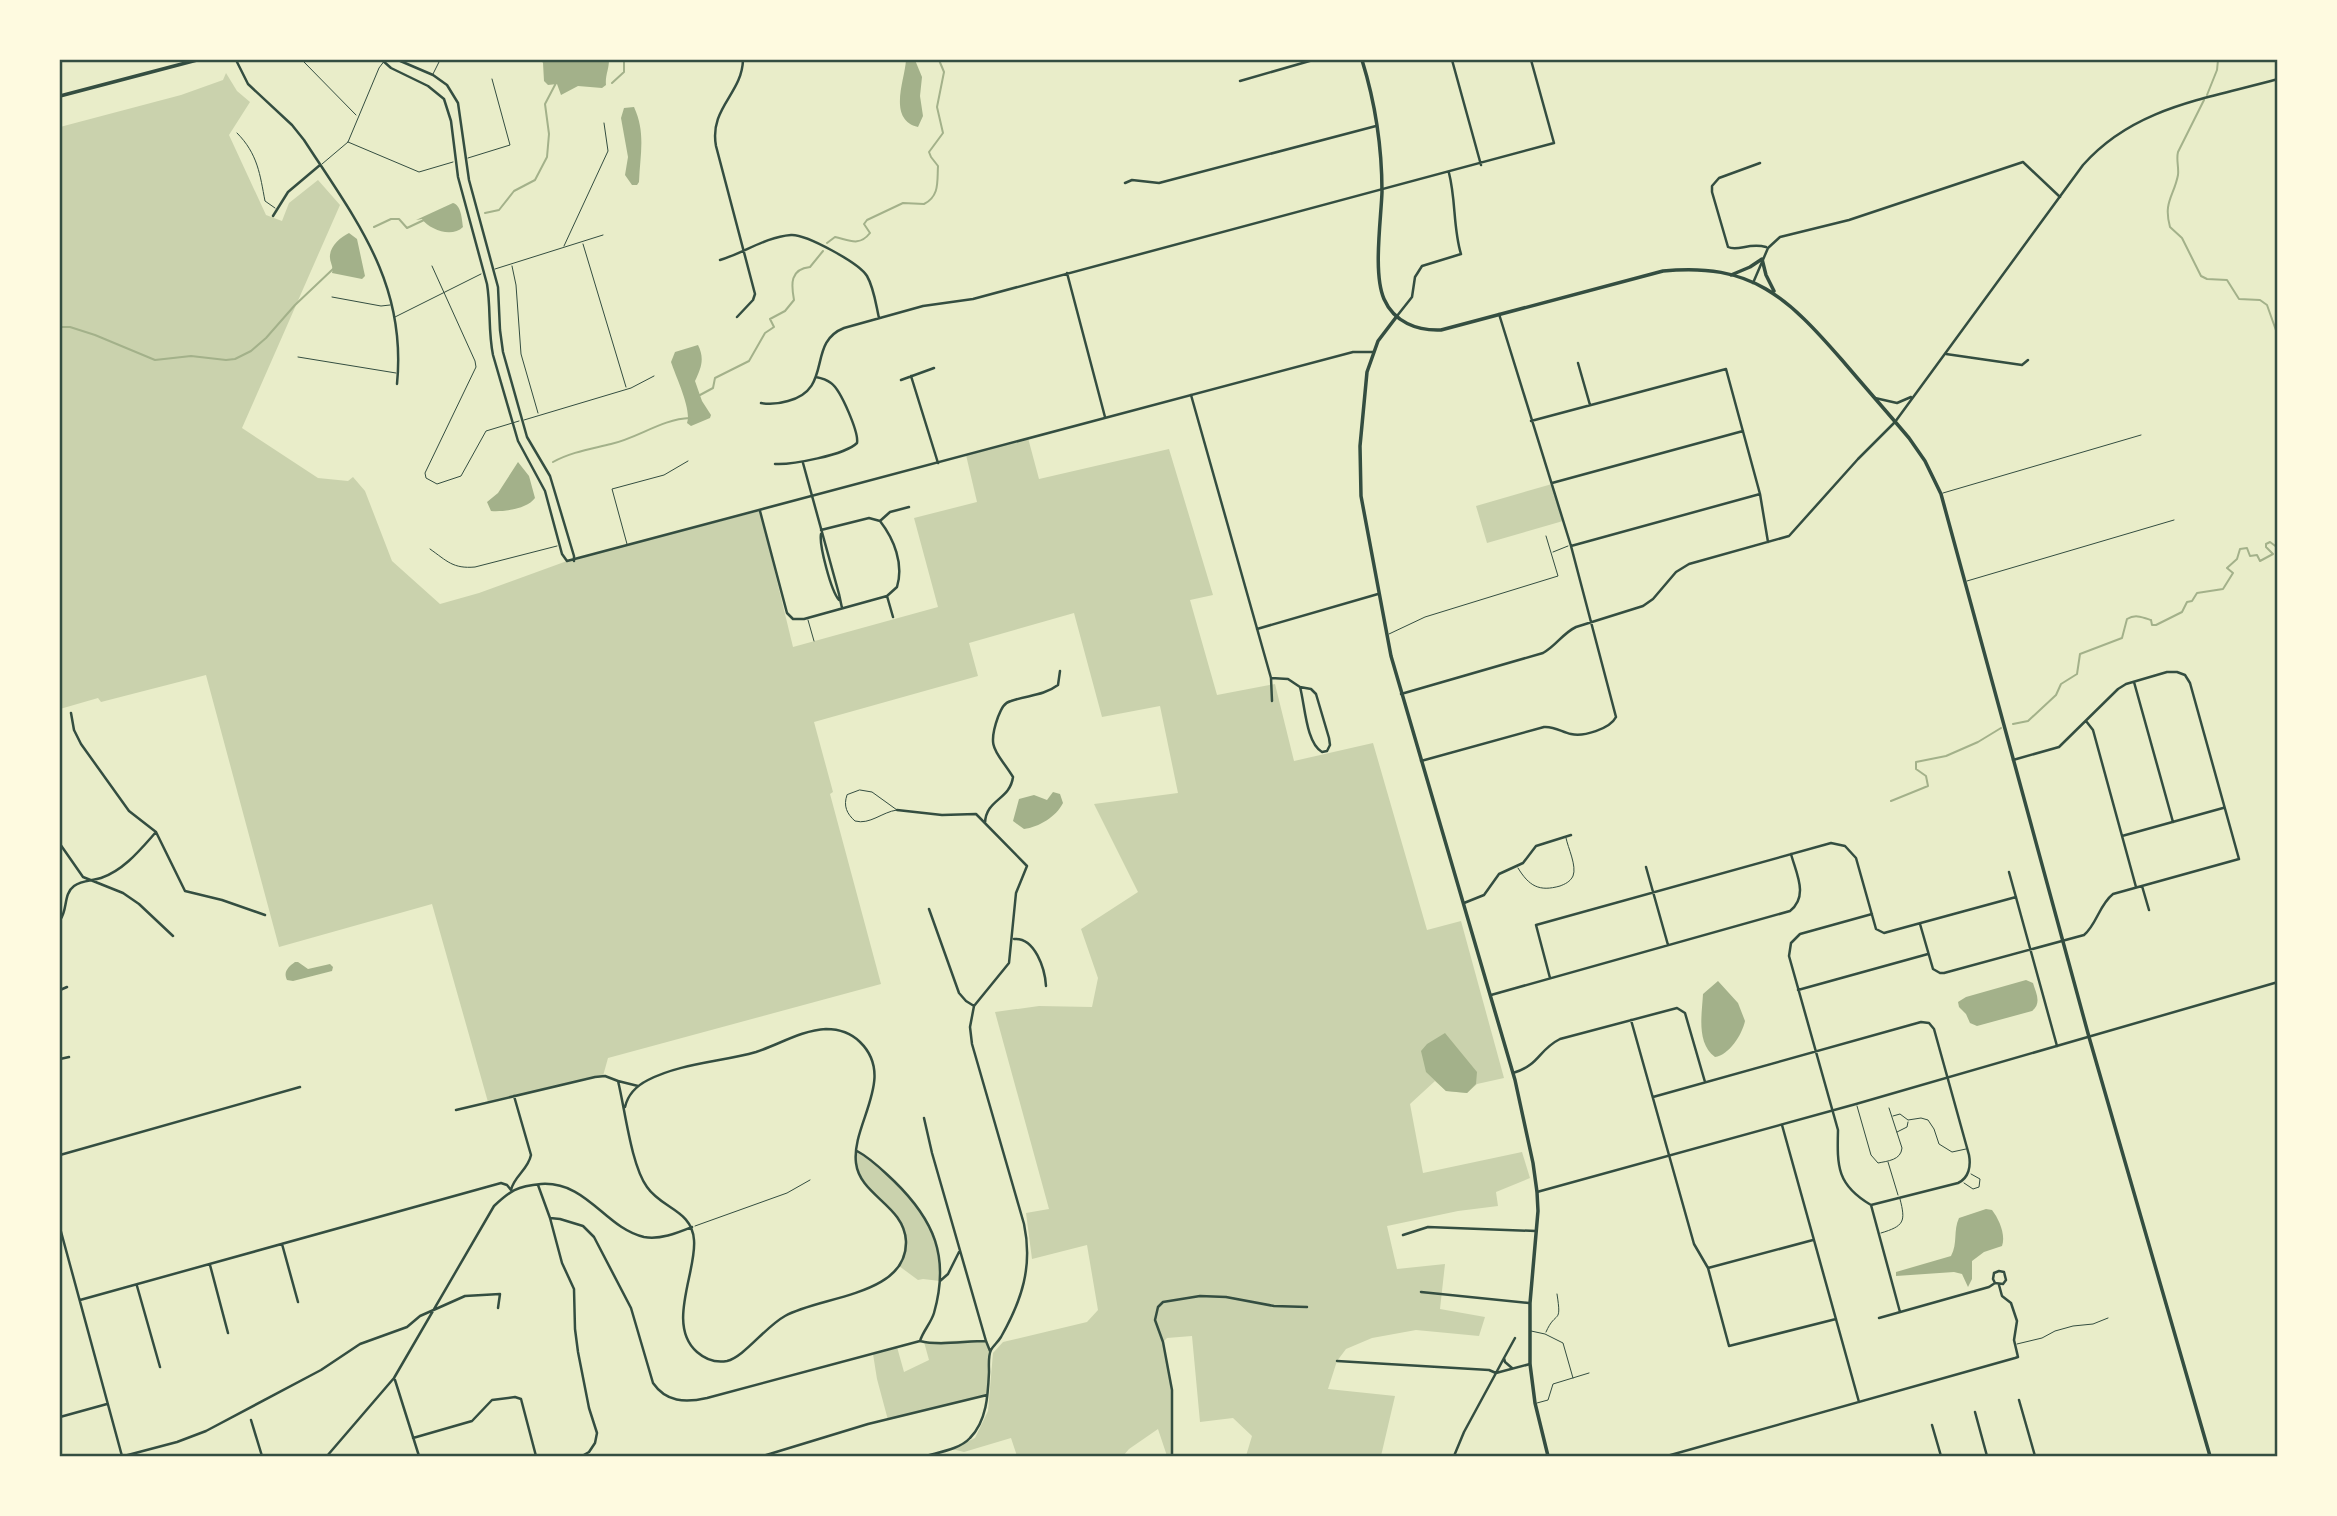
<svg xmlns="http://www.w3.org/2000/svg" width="2337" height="1516" viewBox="0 0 2337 1516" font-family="Arial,sans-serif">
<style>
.green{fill:#cad2ad}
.water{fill:#a3b18a}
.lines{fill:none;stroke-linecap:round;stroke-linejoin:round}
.stream{stroke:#a3b18a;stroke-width:2}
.service{stroke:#344e41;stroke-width:1}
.minor{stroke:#344e41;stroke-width:2.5}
.tertiary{stroke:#344e41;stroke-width:2.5}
.secondary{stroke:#344e41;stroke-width:3.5}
.primary{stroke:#344e41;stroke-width:3.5}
.neatline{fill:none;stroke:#344e41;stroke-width:2.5}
</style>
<rect width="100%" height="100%" fill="#e9edc9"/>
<path class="green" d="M226,73l11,18 13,11 -21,33 37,80 16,6 7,-18 29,-23 22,25 -98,223 76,50 30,3 5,-4 12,14 27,70 48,43 39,-11 88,-32 193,-50 33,136 145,-40 -24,-89 63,-16 -11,-47 62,-17 11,41 130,-30 44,146 -23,5 27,95 58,-11 19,77 79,-18 54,187 34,-9 43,157 -27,6 -10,9 -21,-2 -11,-10 -25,23 13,69 99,-21 8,26 -34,14 2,14 -40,5 -71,15 10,43 48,-5 -5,45 45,8 -6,19 -63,-6 -44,8 -26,11 -9,12 -9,28 67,7 -14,60h-135l6,-20 -19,-18 -33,4 -8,-86 -25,2 -4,4 9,48v66h-5l-9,-27 -29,20 -6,7h-106l-6,-18 -47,14 -12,-3 23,-11 13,-27 5,-58 10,-11 84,-20 11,-12 -11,-65 -55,14 -6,-46 23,-4 -54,-197 44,-6 53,1 6,-29 -17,-49 57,-37 -44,-88 84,-11 -18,-87 -58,11 -28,-104 -105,30 9,33 -164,46 19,70 -3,2 51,190 -273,74 -5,18 -115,26 -56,-198 -153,43 -73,-272 -105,27 -3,-4 -38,11v-582l121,-32 42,-15z
M1552,484l11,37 -76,22 -11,-37z
M855,1150c28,17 74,61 82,93 2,12 2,26 3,38l-17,-2 -5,1 -19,-14c21,-52 -23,-55 -40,-94 -3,-6 -3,-15 -4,-22z
M972,1340l14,1 4,10 -3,44 -99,25 -11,-41 -4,-25 24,-7 7,25 25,-12 -5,-18z"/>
<path class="water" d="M541,60h68c0,9 -4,16 -3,25l-4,3 -24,-2 -17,9 -4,-11 -9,1 -4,-4 -1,-18z
M906,60h9l7,17 -2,19 3,20 -5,11c-31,-8 -13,-47 -12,-67z
M634,107c12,26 6,48 5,75l-2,3h-5l-7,-10 3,-18 -7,-39 3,-10z
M453,203c8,2 9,16 10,24 -11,11 -33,3 -41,-8l-6,1z
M349,233l8,6 8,37 -3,3 -30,-6c2,-7 -3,-11 -2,-18 1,-10 11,-18 19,-22z
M698,345c7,14 3,23 -3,36l7,20 9,14 -1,3 -19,8 -4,-3c5,-13 -11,-46 -16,-61l4,-10z
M518,462l11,14 6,22c-8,11 -31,14 -44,13l-4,-9 11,-9z
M1053,792l7,2 3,9c-7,14 -24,24 -39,26l-11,-8 6,-22 15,-4 13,5z
M295,962h3l10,7 22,-5 3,3 -1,4 -39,10 -6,-1c-4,-8 1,-13 8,-18z
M2026,980l7,3c3,10 9,20 -1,28l-55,15 -7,-3 -4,-9 -7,-7 -1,-5 8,-5z
M1718,981l20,22 7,18c-3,14 -16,34 -30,36 -19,-14 -13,-43 -12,-63z
M1445,1033l32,39 -1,12 -9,9 -21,-2 -20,-19 -5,-21 6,-7z
M1986,1209l6,1c7,9 14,25 10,36l-18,6 -12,9v18l-4,8 -6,-13 -8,-2 -58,4v-4l55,-16c7,-13 2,-25 8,-38z"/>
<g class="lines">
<path class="stream" d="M612,83l12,-11v-12
M2207,95l10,-25 1,-10
M2204,100l-26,52c-2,8 1,15 0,23 -4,21 -15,27 -8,52l12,11 19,38 6,3 20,1 12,19 21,1 7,5 11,31
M485,213l14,-3 15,-19 21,-11 12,-23 2,-23 -4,-30 11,-21
M374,227l17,-8h8l8,9 17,-8
M827,243l8,-6c14,3 24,10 35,-4l-6,-9 3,-4 36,-17 21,1c16,-8 13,-23 14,-38l-7,-9 -2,-5 14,-19 -6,-26 7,-35 -5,-12
M60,327h10l25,8 60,25 36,-4 35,4 9,-1 16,-8 15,-13 29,-33 38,-36
M700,395l13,-7 2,-10 34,-17 16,-28 9,-6 -4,-8 15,-8 9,-11c-3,-16 -4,-31 16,-33l13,-16
M553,462c18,-10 38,-13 58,-18 27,-6 51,-25 79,-26
M2013,724l15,-3 28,-26 5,-11 16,-10 3,-20 42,-16 5,-19c8,-5 15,-2 24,1l1,5h4l26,-13 5,-10 5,-1 5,-8 26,-4 10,-16 -6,-5 10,-9 3,-10 7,-1 3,8 7,-1 3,6 13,-7 -7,-7v-3l4,-2 8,6
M1891,801l37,-15 -2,-10 -10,-7v-7l30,-6 32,-14 23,-14"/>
<path class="service" d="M304,62l52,53
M433,74l7,-14
M237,133c21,21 23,42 28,68l10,7
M348,142l71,30 34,-10
M468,158l42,-13 -18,-66
M322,164l26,-22 31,-74 6,-8
M583,244l43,143
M564,246l44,-95 -4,-28
M432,266l43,95 1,6 -51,106 1,5 11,6 24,-8 25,-45 33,-10
M512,266l4,19 5,69 17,59
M495,269l108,-34
M332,297l49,9 9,-1
M395,317l86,-43
M298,357l98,16
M524,420l107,-32 23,-12
M1943,493l198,-58
M627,544l-15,-55 52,-14 24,-14
M430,549c17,12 23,20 45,18l82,-21
M1553,552l15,-6
M1967,581l207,-61
M808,620l6,21
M1389,634l36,-17 133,-41 -12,-40
M860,790l12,2 25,18c-15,2 -27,15 -42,11 -8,-7 -12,-15 -8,-26z
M1518,868c11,18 21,24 42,18 5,-2 10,-4 13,-10 4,-10 -5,-28 -7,-38
M1857,1106l14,49 7,8c10,-2 23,-3 24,-15l-13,-40
M1893,1116l7,-2 8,6 13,-2 7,2 6,9 5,15 13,8 14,-3
M1897,1132l10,-5 1,-5
M1888,1162l10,33
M1964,1183l9,6 6,-2 1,-8 -9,-5
M695,1226l92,-33 23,-13
M1881,1233c23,-7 25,-11 19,-34
M1531,1331l14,3 18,9 10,35
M1546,1332c10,-23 16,-6 11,-38
M2017,1344l25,-6 13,-7 18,-5 20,-2 15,-6
M1537,1403l11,-3 5,-16 36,-11"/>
<path class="minor" d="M236,60l12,24 44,41 12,15c52,80 103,143 93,244
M1452,60l29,105
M1240,81l73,-21
M1760,163l-41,15 -7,8v6l16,55c10,5 21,-5 38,0
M1125,183l7,-3 27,3 217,-57
M273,216l15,-24 32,-27
M720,260c24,-7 45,-23 71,-25 15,-1 68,28 76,41 7,12 9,29 12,42
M1067,273l38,144
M1753,283l15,-35 12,-11 69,-17 174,-58 37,35
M1397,316l15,-19 3,-20 7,-11 39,-12c-8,-26 -5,-54 -12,-81
M737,317l16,-17 2,-6 -39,-148c-7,-38 26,-52 27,-86
M1946,354l76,11 6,-5
M1578,363l12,42
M911,376l27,87
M901,380l33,-12
M1191,395l80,283 1,23
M761,403c10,2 17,1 27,-2 46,-12 18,-58 56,-73l79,-22 50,-7 581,-156 -23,-83
M1531,421l195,-52 34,125 8,48
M803,463l36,131 3,14
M775,464c16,1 70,-9 82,-21 2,-10 -16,-53 -26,-60 -4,-3 -10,-5 -15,-6
M1552,483l191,-52
M760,511l27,102 6,6h11l83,-23 10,-9c7,-23 -3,-48 -17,-66l-11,-3 -48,12
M880,521l10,-9 19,-5
M821,534c-2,11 10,57 18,66
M1571,546l189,-52
M887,596l6,21
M1257,629l121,-35
M1271,678l17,1 12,8c5,18 6,56 22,65l5,-1 3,-6 -1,-7 -13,-44 -5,-5 -11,-2
M2134,682l39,140
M1401,694l142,-41c13,-7 20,-20 33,-26l67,-21 10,-7 23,-27 13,-8 100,-28 69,-77 37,-37
M71,713l3,17 7,14 48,67 27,21 29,59 37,9 43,15
M2086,721l7,9 43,157
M1421,761l123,-34c10,-1 18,5 27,7 12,3 39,-5 45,-17l-45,-171 -72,-232
M897,810l45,5 34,-1 51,52 -11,27 -7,70 -35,43 -4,21 2,17 52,180c9,42 -2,76 -23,113 -3,5 -8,9 -10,13 -3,6 -2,15 -2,22 -1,22 -2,49 -19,66 -10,11 -30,14 -44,18
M985,823c1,-24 25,-23 28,-46 -16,-26 -27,-27 -15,-60 3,-7 5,-14 13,-16 17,-6 32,-5 47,-16l2,-14
M2122,836l101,-28
M60,844l23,33 40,16 16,11 34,32
M1646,867l22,78
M2009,872l48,174
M2142,886l7,24
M1464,903l20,-8 15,-21 24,-11 13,-17 35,-11
M929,909l30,84 7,8 8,5
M1872,914l-72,20 -9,9 -2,13 49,174c-1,37 -1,55 33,75l29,107
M60,920c8,-10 3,-26 14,-34 8,-6 18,-5 27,-8 23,-8 39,-28 55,-46
M1920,924l13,45 7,4h4l140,-38c13,-11 15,-30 29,-41l126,-35 -49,-176 -5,-8 -8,-3h-10l-41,12 -8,5 -59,58 -46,13
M1014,939c21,-2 31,30 32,47
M1550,978l-14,-53 295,-82 14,3 11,12 20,71 8,4 132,-36
M60,990l7,-3
M1798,990l130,-36
M1491,995l299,-84c19,-15 6,-38 1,-57
M1631,1020l63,224 14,24 21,78 107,-27
M60,1059l9,-2
M1513,1073c27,-8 25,-23 47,-34l117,-31 8,5 20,69
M618,1081l20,5
M1653,1097l268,-75 8,1 5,6 35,126c2,11 0,23 -11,28l-87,22
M456,1110l139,-33 10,-1 13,5c7,28 13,84 29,106 15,22 45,23 47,53 3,31 -28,85 3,112 8,7 19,11 30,9 17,-4 38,-34 58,-45 35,-20 123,-20 121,-75 -2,-36 -46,-45 -50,-78 -5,-39 41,-85 4,-121 -9,-9 -21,-13 -34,-13 -24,1 -48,16 -70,23 -35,10 -75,11 -108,28 -12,6 -20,14 -23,27
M924,1118l8,35 54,188 4,10
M1782,1125l77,277
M857,1151c15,8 25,19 37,30 40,39 56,76 40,132 -3,10 -11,18 -14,28
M60,1155l240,-68
M538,1185l12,33 12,45 12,26 1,40 3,23 11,56 8,25 -2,10 -6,9 -7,4
M550,1218l10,1 23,7 11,11 37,71 22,75c13,19 32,20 54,15l213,-57c19,5 45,0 66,0
M60,1228l62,228
M1403,1235l25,-8 108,4
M282,1244l16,58
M210,1265l18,68
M1708,1268l105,-28
M940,1281l8,-7 11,-22
M137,1286l23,81
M1421,1292l108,11
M80,1300l421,-117 6,2 4,5c3,-14 17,-20 20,-35l-17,-59
M1879,1318l110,-31 6,-4 8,1 3,-4 -2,-8 -5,-1 -5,2 -1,6 2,4
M1337,1361l152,9 7,3 8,-15
M1512,1368l-7,-6 -1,-4 11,-20
M395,1380l24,76
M2019,1400l16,56
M1975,1412l12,44
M60,1417l47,-13
M251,1420l11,36
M1932,1425l9,31
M413,1438l59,-17 20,-21 23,-3 6,2 15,57
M124,1456l53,-14 29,-11 115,-61 39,-26 47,-17 13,-11 45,-20 35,-2 -2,14
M327,1456l67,-78 100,-172c16,-15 23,-20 47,-22 46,-3 64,44 103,53 16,3 33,-4 48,-10
M763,1456l105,-32 119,-29
M1172,1456v-66l-9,-48 -8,-22 3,-13 5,-5 37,-6 26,1 48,9 33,1
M1667,1456l348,-98 3,-1 -4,-17 3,-19 -6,-18 -9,-7 -3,-11"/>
<path class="tertiary" d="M382,60l9,8 37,18 16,13 7,22 7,56 29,107c4,24 1,47 6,71l25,86 27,50 17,63 5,7 786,-209h20
M398,60l35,15 14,10 11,18 11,77 29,107 2,43 3,22 24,85 23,39 24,80v5
M1875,398l22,5 14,-6
M1895,422l188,-257c51,-58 123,-66 195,-86
M1537,1192l319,-88 422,-122
M1454,1456l10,-24 32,-59 34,-9"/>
<path class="secondary" d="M1397,316l-19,25 -11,31 -7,74 1,50 30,160 124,424 18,83 4,29 1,19 -8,92v61l5,39 13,53"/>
<path class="primary" d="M1362,60c13,42 20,87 20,132 -1,28 -9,82 2,107 10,23 33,32 57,31l222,-59c89,-9 125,27 179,89 22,26 45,52 67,78l16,23 16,33 148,543 121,419
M60,96l137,-36
M1731,275l19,-8 12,-8 4,16 8,16"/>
</g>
<rect width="2337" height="1516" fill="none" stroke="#fefae0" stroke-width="122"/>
<rect x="61" y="61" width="2215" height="1394" class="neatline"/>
</svg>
